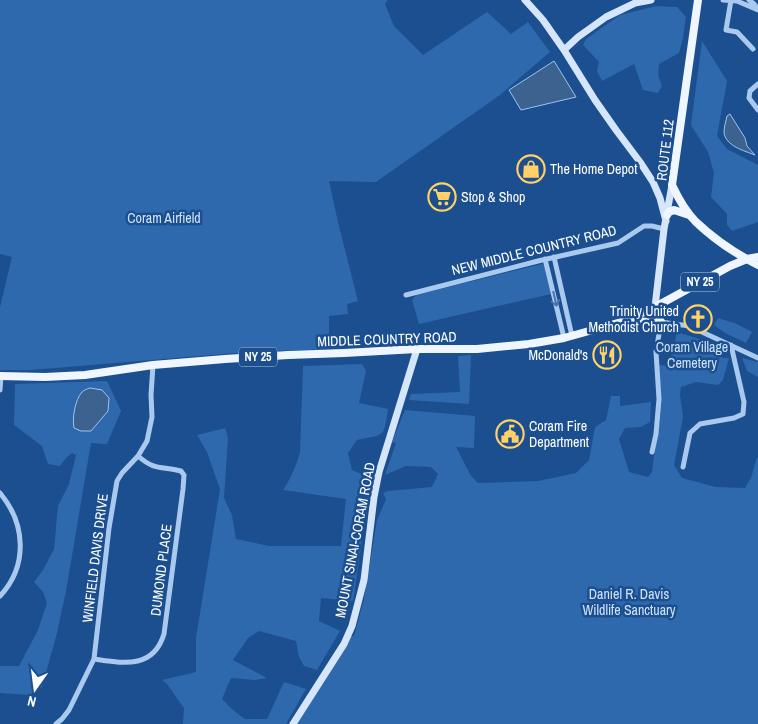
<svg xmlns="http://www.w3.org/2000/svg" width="758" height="724" viewBox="0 0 758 724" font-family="'Archivo Narrow',sans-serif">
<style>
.green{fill:#2e69ad}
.water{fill:#3c6290;stroke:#9cc4f0}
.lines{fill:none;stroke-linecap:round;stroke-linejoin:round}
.street{stroke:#a9c9ee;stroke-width:5}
.secondary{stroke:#d6e6fa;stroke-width:7}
.primary{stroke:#f0f6ff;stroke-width:8}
.oneway{stroke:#4674ac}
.labels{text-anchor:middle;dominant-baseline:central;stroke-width:5;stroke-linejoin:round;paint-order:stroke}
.shield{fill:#1b4f8f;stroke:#bbcadd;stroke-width:1}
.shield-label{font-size:12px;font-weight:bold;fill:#fff}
.street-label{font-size:14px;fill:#fff;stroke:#1b4f8f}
.poi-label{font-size:14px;fill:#fff;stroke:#1b4f8f;text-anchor:start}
.park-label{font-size:14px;fill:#cfe3fa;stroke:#1b4f8f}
</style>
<rect width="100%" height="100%" fill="#1b4f8f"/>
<path class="green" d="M0,0h388l-3,4 9,22 29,29 64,-43 24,22 17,-12 22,30 -50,43 -124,87 -47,-1 9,41 20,79 -11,3 1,10 -19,2v33l-81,3 -217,18h-31v-63l12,-50 -12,-3z
M656,6l21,1 9,10 -3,21 -4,15 -20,11 -1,11 4,11 -4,7 -15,-3 -9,-26 -32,17 -5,-10 2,-9 -16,-17 3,-6 34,-24z
M702,41l25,40 -10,55 10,13 31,16v57l-26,9 -5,-6v-11l-16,-17 3,-24 -6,-21 -17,-27z
M542,264l2,1 7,29 -132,30 -7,-24 4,-5z
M718,318l19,6 15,8 -6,11 -21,-10 -11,-8z
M677,332l48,15 -3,11h7l-6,22 -5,5 -22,-3 -15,5 -1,8 3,22 -9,48 8,13 34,9 29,1 6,-10 5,-18 2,-3v267h-462l55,-88h3l10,-37 13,-79 9,-21 -3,-6 5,-2 44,-4 6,-13 -7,-7 -25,-1 -21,9 11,-32 -4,-1 13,-32 70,6 -1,32 -18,-1 15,29 7,7 60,-2 38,-8 13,-13 6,-33 11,-7 5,-24h9v10l31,-4 -1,20 -9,5 -16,1 -6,11 10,33 19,5 4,-5 9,-74 -2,-33 12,1 -1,-4z
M471,355l-2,49 -60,-4 2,-6 49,-2 -2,-36z
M742,358l16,4v15l-11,-6z
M362,364l4,7 -7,32 29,6c-4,30 -4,25 -31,31l-9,13 4,17 21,9 -10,54 -10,68 -32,-3 -2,23 21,10 -23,39 -13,-4 -5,-9 -3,-16 -37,-10 -11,7 -15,22 34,18 -12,2 -24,-2 -9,21 11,11 12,9h22l17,-37 22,7 -20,35h-103l1,-16 -17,-24 -5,-4 34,-8v-34l24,-149 -13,-37 -10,-17 28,-7 3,10 -4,60 8,17 4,24 33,7h72l5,-47 -63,-9c8,-12 13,-24 17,-38l3,-86z
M107,381l14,30 -14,33 -16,-1 -25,148 -9,42 -15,54 -13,8 -29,-2v-27h19l19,-36 9,-27 -4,-11 -9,-10 9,-12 11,-21 4,-43 11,-22 7,-29 -4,-2 -6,5 -6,8 -12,-2 -6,-18 -28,-21 1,-41z"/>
<path class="water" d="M554,61l22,36 -55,13 -12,-20z
M730,114l15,24 2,8 8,9c-10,-4 -30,-9 -31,-23 0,-5 2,-11 3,-16z
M90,388l12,2 7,8 -1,13 -17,20h-10l-7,-3c-2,-10 1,-28 8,-36 2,-2 5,-3 8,-4z"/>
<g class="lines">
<path class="street" d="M723,0l14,1 21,9
M731,0l-5,30 11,2 16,17
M749,0l5,4 4,5
M758,84l-8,7 -1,7 9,12
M554,257l18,79
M545,259l19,79
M406,295l132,-34 80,-18 26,-17h8l12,3
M655,307l2,10 4,5 28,4 69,32
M0,390l1,-14
M652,452l4,-18 3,-35 -3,-47 5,-30
M683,467l7,-34 10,-9 34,-6 9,-4 1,-12 -13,-57
M0,493c26,31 28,73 0,103
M94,659c28,4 59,11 70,-25l19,-145 1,-14 -3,-4c-20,-5 -26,0 -43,-15
M56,724l6,-5 7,-9 25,-51 15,-131 8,-47 5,-8 16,-17 9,-15 5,-24 -1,-22 2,-30"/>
<path class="secondary" d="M525,0l18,20 21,30 31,50 21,30 24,32 13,20 7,16 6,23
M564,50l14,-13 28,-20 29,-14 16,-3
M655,307l9,-78 8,-44
M293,724l51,-80 8,-18 12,-46 10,-83 5,-25 38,-123"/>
<path class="primary" d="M698,0l-26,185c6,13 13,26 24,37 18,17 40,32 62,43
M667,215l2,-3 5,-2 15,5
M629,320l26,3 6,-1
M0,376l45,1 40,-2 68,-10 72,-6 63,-4 56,-2 73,-4h60l52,-5 35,-6 61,-17 30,-14 75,-41 17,-7 11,-2"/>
</g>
<defs><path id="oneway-shaft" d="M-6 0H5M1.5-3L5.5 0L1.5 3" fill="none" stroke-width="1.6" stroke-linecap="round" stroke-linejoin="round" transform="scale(1.25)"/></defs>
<use class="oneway" href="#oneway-shaft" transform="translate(555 299) rotate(77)"/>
<defs>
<g id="shop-ring" transform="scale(1.4375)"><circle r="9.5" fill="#1b4f8f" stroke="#ffd166" stroke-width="1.5"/><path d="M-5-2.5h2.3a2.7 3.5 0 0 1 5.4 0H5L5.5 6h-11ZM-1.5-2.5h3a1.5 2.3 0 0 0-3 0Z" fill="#ffd166"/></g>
<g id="supermarket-ring" transform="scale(1.4375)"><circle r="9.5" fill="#1b4f8f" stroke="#ffd166" stroke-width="1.5"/><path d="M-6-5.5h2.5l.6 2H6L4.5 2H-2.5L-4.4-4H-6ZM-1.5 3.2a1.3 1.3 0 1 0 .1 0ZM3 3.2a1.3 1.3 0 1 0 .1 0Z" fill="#ffd166"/></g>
<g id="church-ring" transform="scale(1.4375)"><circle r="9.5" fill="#1b4f8f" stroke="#ffd166" stroke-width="1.5"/><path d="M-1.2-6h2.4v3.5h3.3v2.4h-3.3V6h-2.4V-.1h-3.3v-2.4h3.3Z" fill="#ffd166"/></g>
<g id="restaurant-ring" transform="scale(1.4375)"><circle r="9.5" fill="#1b4f8f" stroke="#ffd166" stroke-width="1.5"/><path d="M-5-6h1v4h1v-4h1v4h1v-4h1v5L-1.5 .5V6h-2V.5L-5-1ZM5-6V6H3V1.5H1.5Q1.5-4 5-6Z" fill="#ffd166"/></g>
<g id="civic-ring" transform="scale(1.4375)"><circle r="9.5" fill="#1b4f8f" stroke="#ffd166" stroke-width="1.5"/><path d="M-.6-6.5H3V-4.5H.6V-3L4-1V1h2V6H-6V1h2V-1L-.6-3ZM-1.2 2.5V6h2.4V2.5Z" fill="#ffd166"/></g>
</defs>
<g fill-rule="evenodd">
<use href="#shop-ring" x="531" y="169"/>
<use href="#supermarket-ring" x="442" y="197"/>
<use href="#church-ring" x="698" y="319"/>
<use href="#restaurant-ring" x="607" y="355"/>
<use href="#civic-ring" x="510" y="434"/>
</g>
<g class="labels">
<g class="shield">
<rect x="681" y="272.5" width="38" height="19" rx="4"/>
<rect x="239" y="347.5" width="38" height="19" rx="4"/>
</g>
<g class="shield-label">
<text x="700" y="282">NY 25</text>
<text x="258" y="357">NY 25</text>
</g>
<g class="street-label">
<text transform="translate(665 150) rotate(-83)">ROUTE 112</text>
<text transform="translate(534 250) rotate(-14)">NEW MIDDLE COUNTRY ROAD</text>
<text transform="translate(387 339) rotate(-2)">MIDDLE COUNTRY ROAD</text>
<text transform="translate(355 540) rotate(-79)">MOUNT SINAI-CORAM ROAD</text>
<text transform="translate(95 558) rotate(-83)">WINFIELD DAVIS DRIVE</text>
<text transform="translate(161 570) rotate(-83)">DUMOND PLACE</text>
</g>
<g class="poi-label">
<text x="550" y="169">The Home Depot</text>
<text x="461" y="197">Stop &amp; Shop</text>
<text x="679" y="311" text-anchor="end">Trinity United<tspan x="679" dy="16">Methodist Church</tspan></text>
<text x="588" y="355" text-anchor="end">McDonald's</text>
<text x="529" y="426">Coram Fire<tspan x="529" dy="16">Department</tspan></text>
</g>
<g class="park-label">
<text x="164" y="218">Coram Airfield</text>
<text x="692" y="347">Coram Village<tspan x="692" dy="16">Cemetery</tspan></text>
<text x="629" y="594">Daniel R. Davis<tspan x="629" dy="16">Wildlife Sanctuary</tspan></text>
</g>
</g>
<g transform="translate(35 689) rotate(194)" stroke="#1b4f8f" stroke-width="4" paint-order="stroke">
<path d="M0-4L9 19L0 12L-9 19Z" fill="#ffffff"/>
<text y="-8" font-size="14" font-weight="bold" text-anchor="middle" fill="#ffffff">N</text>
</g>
</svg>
